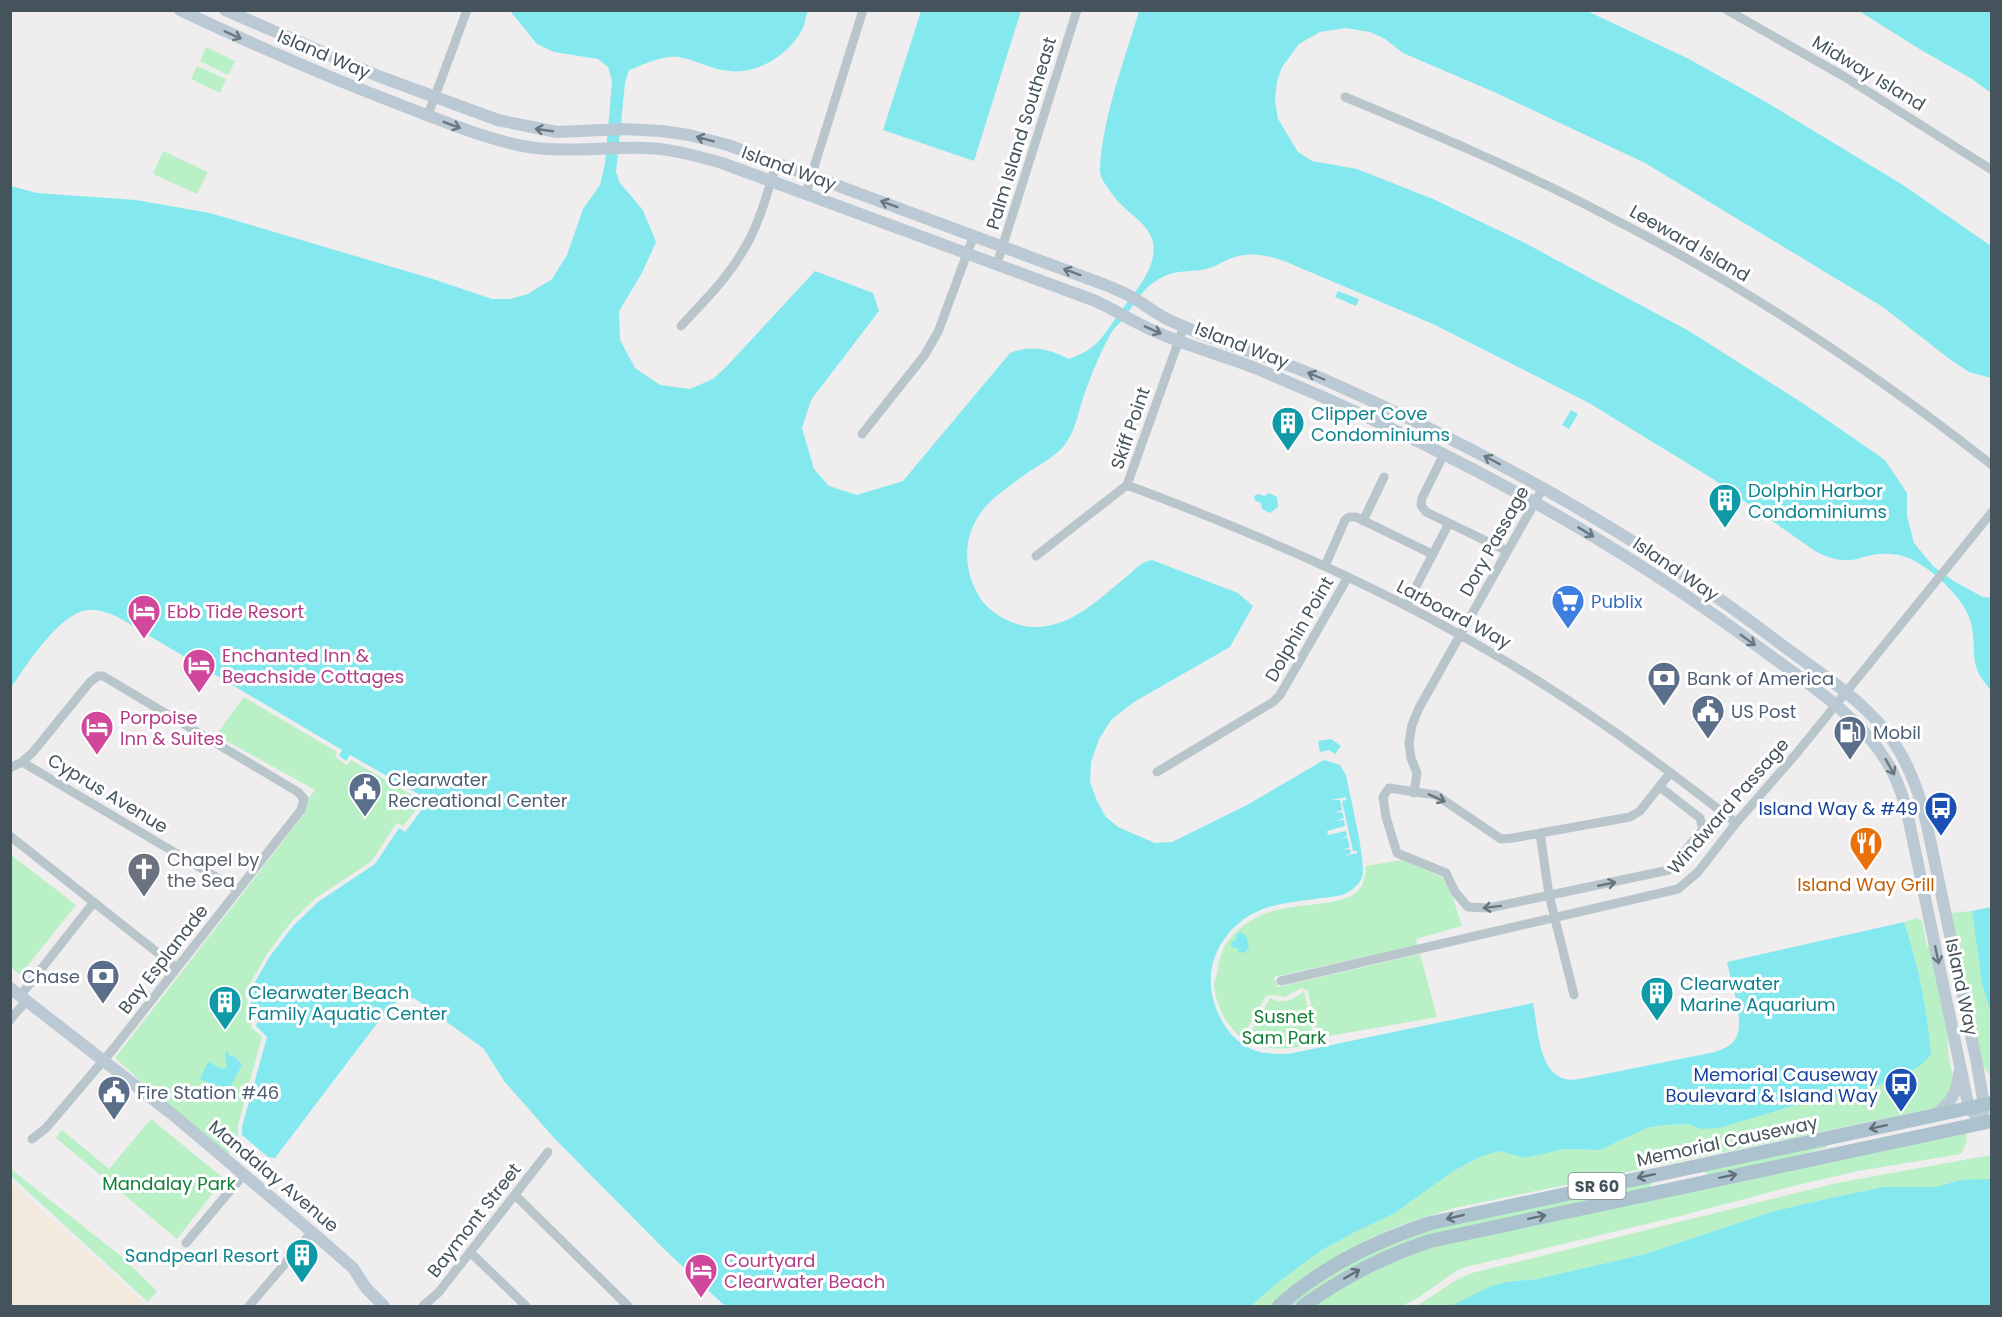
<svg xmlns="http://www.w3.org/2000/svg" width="2002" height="1317" viewBox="0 0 2002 1317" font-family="Poppins,sans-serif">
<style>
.green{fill:#b9f0c6}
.sand{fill:#f3e9dd}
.water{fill:#84e9ef}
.pier{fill:#f0edee}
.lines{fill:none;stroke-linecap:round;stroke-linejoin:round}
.street{stroke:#b8c5cb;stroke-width:9}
.secondary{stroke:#bac9d3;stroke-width:12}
.primary{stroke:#acc2ce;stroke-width:14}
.oneway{stroke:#687780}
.oneway2{stroke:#68767d}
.oneway3{stroke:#5f7078}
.labels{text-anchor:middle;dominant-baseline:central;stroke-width:6;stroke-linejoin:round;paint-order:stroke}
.shield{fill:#fff;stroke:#7d878d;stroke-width:1.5}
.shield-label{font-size:16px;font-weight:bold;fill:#45545c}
.street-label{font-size:18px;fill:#45545c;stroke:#fff}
.culture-label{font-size:18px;fill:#0d838f;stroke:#fff;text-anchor:start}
.shop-label{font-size:18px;fill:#366cbe;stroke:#fff;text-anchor:start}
.hotel-label{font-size:18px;fill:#b23c85;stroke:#fff;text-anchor:start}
.service-label{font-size:18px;fill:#4e5e75;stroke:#fff;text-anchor:start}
.transit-label{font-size:18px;fill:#164399;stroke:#fff;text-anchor:end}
.worship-label{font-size:18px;fill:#5b616d;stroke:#fff;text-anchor:start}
.food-label{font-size:18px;fill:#c56008;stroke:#fff}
.park-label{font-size:18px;fill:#138039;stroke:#fff}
</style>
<rect width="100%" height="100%" fill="#f0edee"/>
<path class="green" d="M206,47l29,14 -7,14 -28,-14z
M197,66l29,13 -6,14 -29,-14z
M163,151l45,21 -11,22 -44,-20z
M244,697l93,55 -2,5 12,8 4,-5 72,41 -20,25 -5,-3 -3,2 -23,36 -56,37 -25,24 -24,32 -22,38 5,22 3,6 -2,7 11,10 -24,88v12l-10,18 -73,-61 -40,-36 190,-245 3,-14 7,-9 -99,-55z
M10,854l66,51 -56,70 -9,-8z
M1402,860l40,17 10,18 10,31 -46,13 1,6 -143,32 4,10 142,-33 17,63 -119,21 -10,-47 -7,-3 -16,9 -13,-2 -6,1 -24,42c-15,-11 -26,-33 -28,-52 0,-5 2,-9 3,-12 3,-20 6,-30 21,-44 28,-24 53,-22 87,-27 9,-2 18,-3 26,-7 11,-5 15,-18 15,-30z
M1972,911l10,73 9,29v64l-10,-14 -31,-150z
M1916,918l6,3 5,25 3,1 17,78 1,27 6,30 -1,8 -17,18 -482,100 -53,17 -36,16 -59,35 -36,30h-19l26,-23 45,-33 33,-18 40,-19 57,-41 28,-15 19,-6 26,7 40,-9 35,1 47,-22 18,-3 23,-1 31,4 98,-29 27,-2 59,-20 28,-22c-3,-43 -13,-92 -27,-133z
M1304,991l11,53c-26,5 -45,8 -69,-3l24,-43c13,7 23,2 34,-7z
M151,1119l71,58 -2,7 -43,55 -121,-101 6,-8 47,39z
M1966,1132l1,9 -6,13 -103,17 -65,15 -113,30 -214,51 -10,4 -38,27 -17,8h-90l24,-17 88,-41z
M1826,1143l1,4 -32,10 -89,18 -2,-5z
M1991,1155l-1,25h-31l-23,7h-52l-54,11 -59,14 -126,42 -108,25 -30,3 -55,24h-35l39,-26 16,-7 365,-90z
M11,1169l112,89 34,33 -9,11 -137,-126z
M1652,1182l-2,6 -222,48 -125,63 -9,7h-8l55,-40 71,-33z"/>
<path class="sand" d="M10,1182l131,118 4,4 -1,2h-133z"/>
<path class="water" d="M510,11h298c-2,5 -3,12 -5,17 -15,29 -49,49 -81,42 -15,-3 -29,-11 -44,-13 -16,-2 -35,8 -49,13l-4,13 -9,89 4,11 23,27 13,32 -14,31 -23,38 1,29 15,28 25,17 30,4 23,-10 14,-13 88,-95 58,22 6,18 -68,89 -9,28 12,41 15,17 28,9 46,-14 107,-128c20,-8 39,-5 58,6 30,-9 35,-24 53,-48 16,-22 48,-56 24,-84 -12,-14 -25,-20 -35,-36 -4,-6 -10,-13 -10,-20 1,-50 25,-112 39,-160h448l100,47 79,44 137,83 88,61v132l-22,-6 -21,-14 -65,-51 -238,-144 -151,-71 -91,-39 -18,-14 -15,-7 -24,-4 -26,4 -21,12 -17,23 -5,14 -2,19 3,19 20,33 14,9 45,8 76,30 88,42 168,90 115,73 81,56 22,33v23l7,27 19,23 22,16 28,15 8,1 1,93c-26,-27 -14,-38 -21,-68 -6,-24 -37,-52 -58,-63 -13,-7 -31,-8 -45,-4 -6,1 -12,4 -18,4 -13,1 -23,-3 -35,-9l-102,-72 -124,-76 -156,-79 -149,-63c-20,-7 -38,-10 -57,-1 -7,3 -13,7 -21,9 -12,3 -24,1 -36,5 -23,8 -32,24 -45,43 -3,5 -8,8 -12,13 -12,20 -20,41 -28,62 -6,17 -9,37 -19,51 -10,14 -26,21 -39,30 -13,10 -29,20 -39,31 -25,26 -27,62 -9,92 10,18 37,32 58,31 36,-1 63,-29 89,-50 9,-7 14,-15 26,-17l86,33 15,13 -23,41 -96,55 -23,18 -12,19 -8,23 -1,20 7,19 9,16 12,10 37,16 17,-1 75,-37 77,-45 16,5 6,10c3,18 21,87 16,102 -3,9 -12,15 -20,18 -30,6 -72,5 -98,24 -34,26 -43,64 -22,102 6,11 17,23 29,28 11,5 25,5 37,5l245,-51c6,29 5,84 47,76l135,-27c9,-3 18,-7 22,-16 7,-16 -6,-56 -10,-74l177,-40c14,41 24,90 27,133l-10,10 -19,12 -58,20 -27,2 -98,29 -17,1 -14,-5 -23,1 -18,3 -47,22 -35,-1 -40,9 -26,-7 -19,6 -28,15 -57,41 -40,19 -33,18 -45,33 -26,23h-526l-60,-56 -110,-111 -51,-58 -20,-32 -70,-51 -16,2 -23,26 -100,132 -7,-1 -26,-22v-8l25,-90 -11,-11 2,-6 -4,-6 -5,-22 21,-36 24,-31 24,-23 57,-38 24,-36 6,4 24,-32 -79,-45 -4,6 -7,-5 3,-6 -226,-134c-9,-3 -18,-7 -28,-6 -29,3 -60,54 -77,77v-501l26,7 99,7 74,13 223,66 59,20h18l18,-5 24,-15 15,-24 16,-46 17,-24 5,-22 7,-82 -4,-14 -10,-8 -44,-7 -17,-8z
M921,11h100l-47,150 -91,-31z
M1859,11h132v82l-19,-14 -51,-29z
M1338,291l21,8 -3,7 -21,-9z
M1571,410l7,4 -9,15 -7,-4z
M1269,493l8,4 1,10 -8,6 -8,-4 -1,-6 -6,-2 -1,-5 4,-2 6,2z
M1331,739l10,7 -6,8 -6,-4 -9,2 -2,-11z
M1991,907h1l-1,106 -9,-29 -10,-73z
M1240,932l6,3 3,13 -5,5 -5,-1 -2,-5 -5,1 -1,-6 5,-2v-5z
M225,1052h3l1,3 6,2 6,6v4l-13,24 -28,-12 8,-17 15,7 4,-2z
M1991,1179v127h-540l40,-20 16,-4 30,-3 108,-25 126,-42 59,-14 54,-11h52l24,-7z"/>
<path class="pier" d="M1346,797v3l-4,1 11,50h4v2l-13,3 7,-3 -1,-4 -8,1 8,-3 -3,-10 -7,2 7,-3 -1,-5 -18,4 -1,-4 18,-5 -1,-6 -8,1 8,-3 -2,-6 -8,1 8,-3 -2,-10h-8z"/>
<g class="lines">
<path class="street" d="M1727,10l118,67 147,93
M1345,97c87,36 173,72 257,116 138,70 268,156 390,252
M428,115l39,-105
M806,193l57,-183
M997,264l80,-254
M681,326c21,-23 44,-45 60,-72 18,-27 26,-61 36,-92
M862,434l62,-78 14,-24 36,-97
M1444,454l-22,44 -1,7 5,7 81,39
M1127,485c125,47 248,99 363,167 87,50 167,109 246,171
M1363,521l21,-44
M1036,556l91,-71 57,-159
M1325,566l20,-46 4,-3h7l76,37
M1406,606l43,-83
M22,762l216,128
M10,768l12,-6 11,-10 57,-70 8,-6h5l195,116 6,7 -3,11 -187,238 -68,80 -14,11
M1157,772l116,-70 7,-7 68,-118
M1660,787l40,31 3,11 -34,41 -180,38 -21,-1 -13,-15 -9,-19 -49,-20 -11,-36 -3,-20 6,-9 47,7 65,44 12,-1 117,-21 10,-6 30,-38
M1414,793l3,-20 -6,-15 -2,-15 3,-18 7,-17 124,-220
M1540,833l9,62 25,100
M10,836l167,132
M1281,981l397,-92 20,-17 38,-49 60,-69 196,-242
M20,996l74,-94
M10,1020l16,-19
M515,1195l113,111
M186,1243l58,-69
M470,1252l56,54
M249,1306l63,-74
M423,1306l16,-14 109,-140"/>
<path class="secondary" d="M180,10c74,35 150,68 226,97 39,15 77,31 117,39 41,8 82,0 123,2 26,1 51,8 76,15l371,137c21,9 40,22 61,31 33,15 68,24 101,37 20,8 39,17 59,25 157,69 308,152 446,255 44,33 98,66 127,114 9,14 14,29 19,45l61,292 3,9 11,15
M225,10l153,66 120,44 59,12 66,-3 39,2 27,4 39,10 375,139c7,3 15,6 23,10 15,7 28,19 43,26 49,23 102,37 152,58 162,71 317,157 457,264 36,27 77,52 106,87 23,28 35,61 43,96l50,239 7,41 -1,7
M10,988l162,126 140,118 41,36 13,20 18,18
M1935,1115c16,-12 22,-22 24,-42"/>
<path class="primary" d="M1279,1306c43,-39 96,-65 152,-83l561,-120
M1303,1306c39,-28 81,-50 127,-65l562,-120"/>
</g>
<defs><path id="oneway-shaft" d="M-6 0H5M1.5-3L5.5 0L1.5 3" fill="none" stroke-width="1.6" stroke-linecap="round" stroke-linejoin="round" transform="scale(1.5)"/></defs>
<g class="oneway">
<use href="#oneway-shaft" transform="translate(233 35) rotate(24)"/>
<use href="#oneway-shaft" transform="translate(452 125) rotate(21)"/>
<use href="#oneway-shaft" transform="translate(544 130) rotate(-172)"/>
<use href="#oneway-shaft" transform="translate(705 139) rotate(-165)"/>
<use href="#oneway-shaft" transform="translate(889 204) rotate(-160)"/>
<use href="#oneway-shaft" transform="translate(1072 272) rotate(-160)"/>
<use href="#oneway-shaft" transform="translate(1153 330) rotate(24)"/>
<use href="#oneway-shaft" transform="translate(1316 376) rotate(-157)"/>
<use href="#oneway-shaft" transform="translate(1492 460) rotate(-152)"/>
<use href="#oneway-shaft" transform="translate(1586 532) rotate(31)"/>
<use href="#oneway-shaft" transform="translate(1748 640) rotate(36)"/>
<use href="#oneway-shaft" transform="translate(1890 767) rotate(61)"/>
<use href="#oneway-shaft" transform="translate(1937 955) rotate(78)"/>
</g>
<g class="oneway2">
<use href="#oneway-shaft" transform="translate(1437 798) rotate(24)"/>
<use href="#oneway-shaft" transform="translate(1607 884) rotate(-11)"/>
<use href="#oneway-shaft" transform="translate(1492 907) rotate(173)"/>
</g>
<g class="oneway3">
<use href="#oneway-shaft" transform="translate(1878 1127) rotate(168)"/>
<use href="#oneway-shaft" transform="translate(1646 1176) rotate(168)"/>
<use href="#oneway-shaft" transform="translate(1728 1176) rotate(-12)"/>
<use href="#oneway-shaft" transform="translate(1455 1217) rotate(166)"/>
<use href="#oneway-shaft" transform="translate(1537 1217) rotate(-12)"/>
<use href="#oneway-shaft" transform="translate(1352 1274) rotate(-30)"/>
</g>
<defs>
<g id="building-pin" transform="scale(1.725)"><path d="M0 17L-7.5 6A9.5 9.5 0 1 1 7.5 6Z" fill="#0f9aa8" stroke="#fff"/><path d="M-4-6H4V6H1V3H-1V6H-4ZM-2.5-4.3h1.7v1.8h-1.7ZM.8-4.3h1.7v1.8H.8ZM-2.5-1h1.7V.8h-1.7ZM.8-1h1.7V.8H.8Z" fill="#fff"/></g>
<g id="supermarket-pin" transform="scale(1.725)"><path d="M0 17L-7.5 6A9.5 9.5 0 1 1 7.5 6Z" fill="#3f7fe0" stroke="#fff"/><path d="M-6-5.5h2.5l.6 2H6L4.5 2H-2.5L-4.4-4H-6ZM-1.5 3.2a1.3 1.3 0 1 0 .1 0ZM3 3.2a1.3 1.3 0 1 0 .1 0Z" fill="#fff"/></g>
<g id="hotel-pin" transform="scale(1.725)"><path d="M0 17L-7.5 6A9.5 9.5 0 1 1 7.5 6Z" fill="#d1479c" stroke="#fff"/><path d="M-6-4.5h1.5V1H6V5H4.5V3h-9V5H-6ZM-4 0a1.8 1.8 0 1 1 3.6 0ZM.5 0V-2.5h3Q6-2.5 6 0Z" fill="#fff"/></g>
<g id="bank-pin" transform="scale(1.725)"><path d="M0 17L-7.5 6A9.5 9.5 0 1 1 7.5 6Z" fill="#5c6f8a" stroke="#fff"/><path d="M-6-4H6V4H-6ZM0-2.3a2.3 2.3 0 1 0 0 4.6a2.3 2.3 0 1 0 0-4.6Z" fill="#fff"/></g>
<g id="civic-pin" transform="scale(1.725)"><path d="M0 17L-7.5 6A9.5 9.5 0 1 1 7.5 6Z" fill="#5c6f8a" stroke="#fff"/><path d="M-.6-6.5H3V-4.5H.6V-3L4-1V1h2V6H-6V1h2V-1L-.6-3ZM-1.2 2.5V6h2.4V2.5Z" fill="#fff"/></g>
<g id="fuel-pin" transform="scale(1.725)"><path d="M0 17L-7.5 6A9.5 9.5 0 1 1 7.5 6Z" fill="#5c6f8a" stroke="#fff"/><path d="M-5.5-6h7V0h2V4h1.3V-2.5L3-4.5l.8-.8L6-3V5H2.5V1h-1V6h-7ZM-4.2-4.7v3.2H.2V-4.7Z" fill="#fff"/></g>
<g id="bus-pin" transform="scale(1.725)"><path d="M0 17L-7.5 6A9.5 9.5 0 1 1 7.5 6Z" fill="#1a4fb4" stroke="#fff"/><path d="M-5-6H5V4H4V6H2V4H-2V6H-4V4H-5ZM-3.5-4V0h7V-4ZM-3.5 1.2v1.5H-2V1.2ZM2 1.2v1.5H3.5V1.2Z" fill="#fff"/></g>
<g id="restaurant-pin" transform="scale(1.725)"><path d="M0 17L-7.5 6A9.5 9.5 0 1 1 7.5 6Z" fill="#e8710a" stroke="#fff"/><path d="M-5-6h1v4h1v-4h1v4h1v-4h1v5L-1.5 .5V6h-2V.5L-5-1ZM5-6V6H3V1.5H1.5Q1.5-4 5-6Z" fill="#fff"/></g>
<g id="church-pin" transform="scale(1.725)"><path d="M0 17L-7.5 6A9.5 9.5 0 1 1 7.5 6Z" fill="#6b7280" stroke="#fff"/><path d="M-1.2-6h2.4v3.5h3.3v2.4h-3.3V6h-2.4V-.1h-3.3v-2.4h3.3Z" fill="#fff"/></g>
</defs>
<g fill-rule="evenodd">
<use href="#building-pin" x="1288" y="423"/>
<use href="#building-pin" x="1725" y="500"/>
<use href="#supermarket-pin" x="1568" y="601"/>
<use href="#hotel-pin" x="144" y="611"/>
<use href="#hotel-pin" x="199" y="665"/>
<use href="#bank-pin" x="1664" y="678"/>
<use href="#civic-pin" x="1708" y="711"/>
<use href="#hotel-pin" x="97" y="727"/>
<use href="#fuel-pin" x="1850" y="732"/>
<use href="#civic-pin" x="365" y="789"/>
<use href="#bus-pin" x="1941" y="808"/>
<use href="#restaurant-pin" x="1866" y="843"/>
<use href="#church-pin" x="144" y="869"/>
<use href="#bank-pin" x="103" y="976"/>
<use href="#building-pin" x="1657" y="993"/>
<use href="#building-pin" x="225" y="1002"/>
<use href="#bus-pin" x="1901" y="1084"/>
<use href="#civic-pin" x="114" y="1092"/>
<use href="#building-pin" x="302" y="1255"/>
<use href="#hotel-pin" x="701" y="1270"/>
</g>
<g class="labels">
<rect class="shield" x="1568.5" y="1173" width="57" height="26" rx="4.5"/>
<g class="shield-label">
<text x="1597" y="1186">SR 60</text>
</g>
<g class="street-label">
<text transform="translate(324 54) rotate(23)">Island Way</text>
<text transform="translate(1869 73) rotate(31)">Midway Island</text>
<text transform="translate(1021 133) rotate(-73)">Palm Island Southeast</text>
<text transform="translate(789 168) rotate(20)">Island Way</text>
<text transform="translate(1690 243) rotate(30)">Leeward Island</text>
<text transform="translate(1242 345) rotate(21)">Island Way</text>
<text transform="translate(1130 428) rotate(-71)">Skiff Point</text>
<text transform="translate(1494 541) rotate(-61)">Dory Passage</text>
<text transform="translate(1676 569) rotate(34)">Island Way</text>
<text transform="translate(1454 614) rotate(28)">Larboard Way</text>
<text transform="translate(1299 629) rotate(-60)">Dolphin Point</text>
<text transform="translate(108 793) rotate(31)">Cyprus Avenue</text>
<text transform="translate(1728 806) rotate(-49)">Windward Passage</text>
<text transform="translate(163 959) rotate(-52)">Bay Esplanade</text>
<text transform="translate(1962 987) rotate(78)">Island Way</text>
<text transform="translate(1727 1141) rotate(-12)">Memorial Causeway</text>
<text transform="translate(274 1176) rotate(40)">Mandalay Avenue</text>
<text transform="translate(474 1220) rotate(-52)">Baymont Street</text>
</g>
<g class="culture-label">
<text x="1311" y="413">Clipper Cove<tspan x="1311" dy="21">Condominiums</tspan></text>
<text x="1748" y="490">Dolphin Harbor<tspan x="1748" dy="21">Condominiums</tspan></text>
<text x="1680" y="983">Clearwater<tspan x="1680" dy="21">Marine Aquarium</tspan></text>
<text x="248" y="992">Clearwater Beach<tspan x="248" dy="21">Family Aquatic Center</tspan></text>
<text x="279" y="1255" text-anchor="end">Sandpearl Resort</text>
</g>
<g class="shop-label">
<text x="1591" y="601">Publix</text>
</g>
<g class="hotel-label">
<text x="167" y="611">Ebb Tide Resort</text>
<text x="222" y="655">Enchanted Inn &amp;<tspan x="222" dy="21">Beachside Cottages</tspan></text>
<text x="120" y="717">Porpoise<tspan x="120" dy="21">Inn &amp; Suites</tspan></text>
<text x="724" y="1260">Courtyard<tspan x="724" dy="21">Clearwater Beach</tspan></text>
</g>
<g class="service-label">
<text x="1687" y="678">Bank of America</text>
<text x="1731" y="711">US Post</text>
<text x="1873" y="732">Mobil</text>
<text x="388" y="779">Clearwater<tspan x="388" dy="21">Recreational Center</tspan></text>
<text x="80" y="976" text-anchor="end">Chase</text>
<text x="137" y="1092">Fire Station #46</text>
</g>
<g class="transit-label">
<text x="1918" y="808">Island Way &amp; #49</text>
<text x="1878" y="1074">Memorial Causeway<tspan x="1878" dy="21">Boulevard &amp; Island Way</tspan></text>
</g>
<g class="worship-label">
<text x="167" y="859">Chapel by<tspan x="167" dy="21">the Sea</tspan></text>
</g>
<g class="food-label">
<text x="1866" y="884">Island Way Grill</text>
</g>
<g class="park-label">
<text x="1284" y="1016">Susnet<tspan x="1284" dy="21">Sam Park</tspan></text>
<text x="169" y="1183">Mandalay Park</text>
</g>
</g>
<rect width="2002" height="1317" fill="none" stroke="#45545c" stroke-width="24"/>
</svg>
